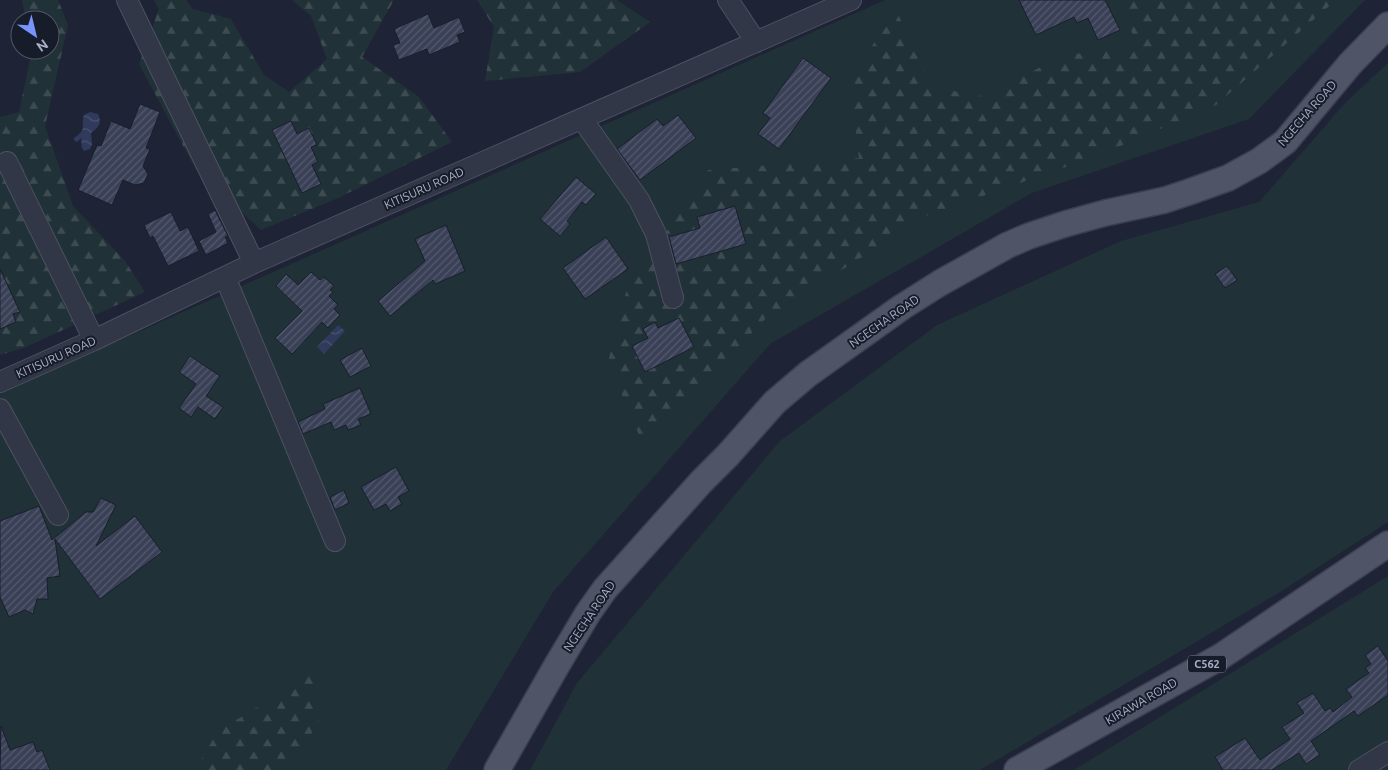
<svg xmlns="http://www.w3.org/2000/svg" width="1388" height="770" viewBox="0 0 1388 770" font-family="Ubuntu,sans-serif">
<style>
.green{fill:#203137}
.forest{fill:url(#forest-firs)}
.water{fill:url(#water-waves)}
.building{fill:url(#building-hatch);stroke:#191e2d}
.lines{fill:none;stroke-linecap:round;stroke-linejoin:round}
.minor-casing{stroke:#4c5162;stroke-width:22}
.major-casing{stroke:#3b4050;stroke-width:28}
.minor{stroke:#323747;stroke-width:20}
.major{stroke:#4f5567;stroke-width:25}
.labels{text-anchor:middle;dominant-baseline:central;stroke-width:4;stroke-linejoin:round;paint-order:stroke}
.shield{fill:#171c2b;stroke:#7f8496;stroke-width:1}
.shield-label{font-size:11px;font-weight:bold;fill:#abb0c4}
.street-label{font-size:12px;fill:#abb0c4;stroke:#171c2b}
</style>
<defs>
<pattern id="forest-firs" width="22" height="20" patternUnits="userSpaceOnUse" patternTransform="scale(1.25)"><rect width="22" height="20" fill="#203137"/><path d="M5 1l3.5 6h-7zM16 11l3.5 6h-7z" fill="#3e4c52"/></pattern>
<pattern id="water-waves" width="16" height="10" patternUnits="userSpaceOnUse" patternTransform="scale(1.25)"><rect width="16" height="10" fill="#2f3a5c"/><path d="M0 5q4-4 8 0t8 0" fill="none" stroke="#4a5472"/></pattern>
<pattern id="building-hatch" width="6" height="6" patternUnits="userSpaceOnUse" patternTransform="scale(1.25)"><rect width="6" height="6" fill="#3a4157"/><path d="M-1 1l2-2M0 6l6-6M5 7l2-2" fill="none" stroke="#545a6e"/></pattern>
</defs>
<rect width="100%" height="100%" fill="#1e2436"/>
<path class="green" d="M885,0h480l-116,119 -217,74 -262,151 -217,248 -107,178h-446v-379l129,-55z
M1388,63v459l-108,70 -300,178h-450l47,-87 203,-242 157,-116 184,-84 138,-39 87,-100z
M1388,576v194h-314z"/>
<path class="forest" d="M22,0h36l10,25 -23,101 28,80 52,55 20,31 -119,55 -26,8v-238l19,-5 13,-62h18v-30h-24z
M154,0h32l7,9 38,10 33,56 25,17 38,-33 -16,-43 -19,-16h102l-32,57 57,40 33,45 -114,56 -77,32 -65,-60 -57,-106 20,-55z
M477,0h140l33,22 -70,50 -95,9 9,-54z
M1122,0h214l-120,105 -119,51 -169,59 -162,103 -122,129 -36,-85 18,-70 82,-122 151,-12 -10,-81 48,-65 34,75 56,10 73,-41 76,-10z
M312,674l7,47 -29,49h-95l23,-39z"/>
<path class="water" d="M90,112l8,2c4,9 1,13 -7,19l1,11 -2,5 -6,2 -2,-3 -1,-10 -4,4 -3,-2v-2c14,-9 6,-10 10,-23z
M338,325l7,6 -21,23 -7,-7z"/>
<path class="building" d="M1019,0h86l15,30 -22,10 -10,-22 -11,5 -3,-6 -38,18z
M428,14l6,14 25,-11 6,15 -8,3 3,7 -31,13 -2,-6 -28,11 -6,-15 7,-2 -6,-14z
M803,58l28,20 -52,71 -21,-15 12,-16 -7,-5z
M140,104l20,8 -14,36 4,1 -7,17 5,8 -4,9 -9,2 -12,-5 -11,25 -34,-15 19,-45 4,1 10,-25 19,8z
M678,115l18,23 -56,42 -23,-31 40,-30 6,7z
M291,121l6,13 12,-6 8,17 -6,2 7,15 -6,3 9,19 -19,9 -30,-63z
M576,177l20,17 -10,11 -4,-3 -15,19 3,3 -10,12 -20,-17z
M735,206l11,38 -70,20 -7,-27 31,-9 -3,-11z
M215,210l13,26 -3,1 3,6 -22,12 -7,-14 17,-9 -8,-18z
M171,212l9,19 8,-4 11,24 -31,15 -15,-30 -3,2 -6,-13z
M446,225l19,46 -30,13 -2,-4 -43,36 -12,-15 47,-40 -10,-22z
M606,237l22,32 -43,30 -22,-31z
M1227,266l10,14 -12,8 -10,-14z
M0,269l20,43 -7,2 3,8 -16,7z
M311,272l9,8 4,-3 10,9 -4,4 3,2 -4,4 9,9 -4,4 6,6 -12,13 -6,-6 -30,32 -17,-16 27,-27 -26,-25 10,-12 12,11z
M679,318l15,29 -49,25 -13,-26 16,-8 -5,-9 12,-7 3,6z
M362,348l9,18 -21,11 -10,-17z
M190,356l30,20 -14,20 17,11 -8,12 -17,-12 -7,10 -12,-9 17,-24 -17,-12z
M360,388l11,26 -13,5 3,6 -13,5 -2,-5 -12,5 -3,-8 -28,12 -5,-12 27,-13 -2,-5z
M396,467l13,24 -11,6 4,7 -12,7 -4,-7 -12,6 -13,-23z
M344,490l5,13 -14,7 -5,-13z
M101,498l15,7 -20,41 39,-30 27,36 -62,47 -45,-60 5,37 -13,2 1,21h-11l-4,15 -8,-4 -16,7 -9,-20v-76l39,-15 13,34 34,-28h7z
M1378,646l10,15v34l-30,21 -4,-5 -43,30 9,14 -14,9 -7,-11 -27,17h-49l-8,-13 30,-19 15,22 30,-21 -8,-12 22,-14 -7,-10 16,-10 12,18 5,-3 3,4 19,-15 -6,-8 23,-16 -4,-5 6,-4 -6,-9z
M1,726l9,24 23,-8 4,10 5,-2 8,20h-50z"/>
<g class="lines">
<g class="minor-casing">
<path id="minor" d="M127,0l127,263
M728,0l28,42
M582,119l57,81 17,34 17,64
M7,162l87,178
M225,277l110,264
M0,382l94,-42 160,-77 597,-263
M0,409l58,106
M1359,770l29,-18"/>
</g>
<g class="major-casing">
<path id="major" d="M497,770l60,-105 31,-52 17,-24 96,-107 27,-27 47,-53 33,-28 94,-67 38,-24 68,-38 21,-9 36,-12 40,-11 60,-13 24,-8 39,-14 31,-17 26,-19 65,-78 38,-39
M1017,770l203,-113 168,-113"/>
</g>
<use href="#minor" class="minor"/>
<use href="#major" class="major"/>
</g>
<g class="labels">
<rect class="shield" x="1188" y="655.5" width="38" height="17" rx="4"/>
<g class="shield-label">
<text x="1207" y="664">C562</text>
</g>
<g class="street-label">
<text transform="translate(1307 113) rotate(-49)">NGECHA ROAD</text>
<text transform="translate(424 188) rotate(-24)">KITISURU ROAD</text>
<text transform="translate(884 321) rotate(-35)">NGECHA ROAD</text>
<text transform="translate(56 357) rotate(-24)">KITISURU ROAD</text>
<text transform="translate(589 616) rotate(-56)">NGECHA ROAD</text>
<text transform="translate(1141 701) rotate(-30)">KIRAWA ROAD</text>
</g>
</g>
<g transform="translate(35 35) rotate(145)"><circle r="24" fill="#171c2b" stroke="#525768"/>
<path d="M0-4L9 19L0 12L-9 19Z" fill="#7894fc"/>
<text y="-8" font-size="14" font-weight="bold" text-anchor="middle" fill="#abb0c4">N</text>
</g>
</svg>
